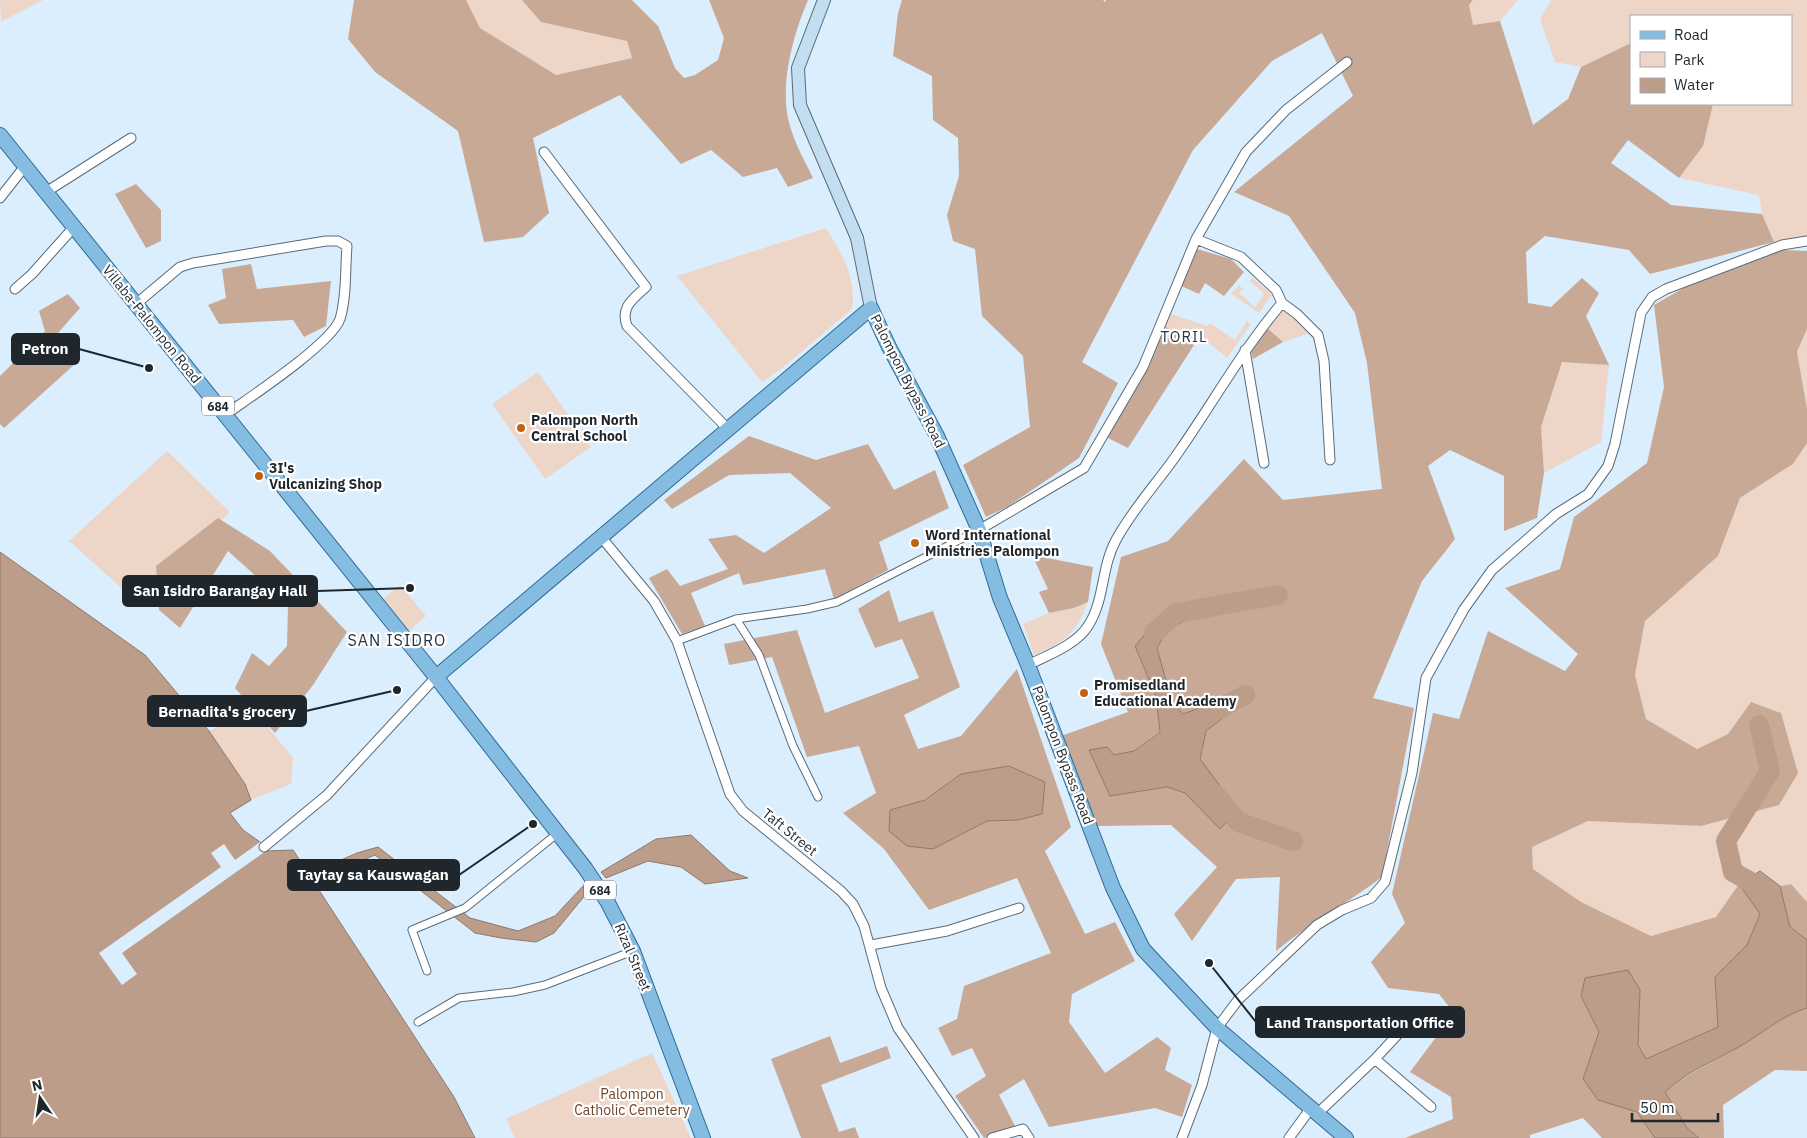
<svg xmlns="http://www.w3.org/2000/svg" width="1807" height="1138" viewBox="0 0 1807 1138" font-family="'IBM Plex Sans',sans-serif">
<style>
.green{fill:#edd6c8}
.forest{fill:#c8a996;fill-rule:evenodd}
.water{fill:#bc9d8a;stroke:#8d796e}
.pier{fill:#dbeefe}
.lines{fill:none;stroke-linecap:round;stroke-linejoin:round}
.river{stroke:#bc9d8a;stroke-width:20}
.pedestrian-casing{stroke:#5a6b78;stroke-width:9}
.minor-casing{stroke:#5a6b78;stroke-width:11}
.secondary-casing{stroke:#5a6b78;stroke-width:14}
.primary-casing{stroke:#2d6b95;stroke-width:16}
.pedestrian{stroke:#fff;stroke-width:7}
.minor{stroke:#fff;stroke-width:9}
.secondary{stroke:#c2def0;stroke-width:12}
.primary{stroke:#85bce2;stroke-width:14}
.poi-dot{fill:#bf6212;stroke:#fff;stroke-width:2}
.labels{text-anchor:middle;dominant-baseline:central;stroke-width:4.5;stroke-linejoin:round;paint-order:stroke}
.shield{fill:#fff;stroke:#62676b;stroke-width:1}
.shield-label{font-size:12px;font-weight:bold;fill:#1f262c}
.street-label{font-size:14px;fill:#1f262c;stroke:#fff}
.poi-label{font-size:14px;font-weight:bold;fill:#1f262c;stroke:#fff;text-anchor:start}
.park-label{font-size:14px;fill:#714527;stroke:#fff}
.neighbourhood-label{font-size:15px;letter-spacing:1px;fill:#263541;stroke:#fff}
.quarter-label{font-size:16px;letter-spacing:1px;fill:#263541;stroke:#fff}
.leader{fill:none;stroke:#1f262c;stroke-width:2}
.callout-dot{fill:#1f262c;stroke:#fff;stroke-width:2}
.callout{fill:#1f262c;stroke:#1f262c;stroke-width:2}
.callout-label{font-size:15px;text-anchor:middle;font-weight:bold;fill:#fff}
</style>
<rect width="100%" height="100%" fill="#dbeefe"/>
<path class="green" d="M0,0h43l-42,22z
M466,0h56l19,22 86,18 5,18 -76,17 -76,-47z
M1473,0h45l-18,21 -27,4 -4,-21z
M1551,0h256v236l-33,6 -12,-28 -3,-19 -80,-17 24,-33 10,-41h78v-88h-160v27l-50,24 -26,-5 -15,-43z
M826,228c16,26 31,50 26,81l-71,60 -19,13 -85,-106z
M1253,278l19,17 -13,18 -28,-19 8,-9 4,4 -4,4 16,14 9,-13 -14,-13z
M1281,310h7l22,23 -27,9 -17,-15z
M1168,313l39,13 3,-3 25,17 12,-19 4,3 -24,34 -24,-20 -9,7 -31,-20z
M1807,329v80l-10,-57z
M1562,361l47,4 -8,77 -57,31 -3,-46z
M538,372l53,75 -46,32 -53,-75z
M1807,443v459l-16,-18 -11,2 -20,-15 -21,13 -23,33 -65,19 -70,-34 -48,-33 -1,-23 56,-25 113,5 50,-124 -23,32 -31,15 -51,-30 -11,-44 10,-54 73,-65 22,-58 53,-34z
M167,451l63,61 -94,89 -67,-60z
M400,585l26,31 -22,20 -27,-32z
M1088,602c-14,34 -21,38 -54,53l-11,-31 26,-11 25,-5z
M254,710l39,48 -2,26 -40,16 -31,19 -36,-96 25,8z
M652,1053l39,85h-176l-9,-19z"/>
<path class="forest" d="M354,0h112l14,28 76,47 76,-17 -5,-17 -86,-19 -19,-22h110l26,26 17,42 9,10 11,-3 23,-15 6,-22 -15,-38h99c-16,38 -31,92 -16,132 5,16 14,31 21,46l-25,9 -11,-19 -34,9 -32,-27 -30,14 -61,-69 -87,43 16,75 -26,24 -39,5 -26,-111 -83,-59 -27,-33z
M902,0h201l2,2 1,-2h367l-4,5 4,20 27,-4 33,104 35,-26 13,-32 50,-24v61h82l-10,42 -24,32 -51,-38 -17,23 60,42 91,9 12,28 -124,32 -21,-24 -84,-14 -19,16 2,51 23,4 31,-29 17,15 -13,23 23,49 -47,-3 -21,65 3,46 -7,45 -33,13v-55l-54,-26 -22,16 27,73 -33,42 -49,117 41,10 -32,169c-34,26 -72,46 -106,74l4,-74 -44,2 -44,62 -18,-27 43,-47 -46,-42 -74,1 -36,-90 67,-24 -27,-68 20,-87 47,-16 76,-82 39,41 99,-11 -15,-126 -12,-50 -66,-97 -55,-24 119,-96 -31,-63 -50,28 -79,89 -111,212 36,21 -39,75 -72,49 -21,10 -23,-52 67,-38 -7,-71 -41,-40 -7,-67 -22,-8 -6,-26 12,-39 -1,-38 -25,-18 -1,-44 -39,-20 5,-43zM1194,606l2,9 -28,14 -11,19 15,54 11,12 54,-20 4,10 -35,27 -6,28 20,69 -35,-35 -18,-6 -57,9 4,-41 20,-4 26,-20 -4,-35 -21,-50z
M136,184l25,26v31l-15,7 -31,-54z
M1197,249l34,10 13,13 -20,24 -19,-13 -6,11 -20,-9z
M1783,250l24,1v78l-10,23 10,57v34l-14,21 -53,34 -22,58 -73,65 -10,54 11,44 51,30 31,-15 23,-32 30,11 17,60 -19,32 -78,21 -113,-5 -56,26 1,22 48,33 70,34 65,-19 23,-33 21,29 -13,32 -32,32 3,50 -72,32 -8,-14 2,-55 -59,6 18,36 -16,47 15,21 39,12 18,26h-53l-19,-20 -53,17v3h-125l48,-19 -2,-22 -41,-25 44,-59 -15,-19 -51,-6 -17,-26 34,-39 -13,-29 41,-181 26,6 29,-88 77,40 13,-17 -73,-66 55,-19 14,-52 73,-54 17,-76 -10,-82 45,-26z
M251,264l6,25 74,-8 -5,45 -22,11 -11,-17 -74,4 -11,-19 18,-7 -4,-29z
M68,294l12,14 -22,25 17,31 -71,64 -4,-4v-48l45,-45 -6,-20z
M1163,325l31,20 -66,103 -22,-11z
M1266,327l17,15 -30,17 -3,-11z
M749,436l67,24 52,-16 26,46 41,-20 14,38 -70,34 9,28 -54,29 -9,-30 -82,16 -4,-12 -48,20 14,33 -23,8 -33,-56 18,-9 13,17 48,-17 -20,-30 28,-4 28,18 67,-45 -41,-35 -61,2 -57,34 -8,-9z
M218,518l52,33 77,81 -34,53 -38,48 -40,-45 17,-35 17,13 18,-20 1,-41 -60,-54 -48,77 -21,-18 -3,-44z
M1032,555l61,12 -5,35 -14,6 -25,5 -10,-21 9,-3z
M889,590l10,32 34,-11 27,76 -56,28 14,34 43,-13 56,-67 54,158 -26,24 40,83 30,-12 20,39 -63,33 -3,28 36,51 52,-36 14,11 -6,22 27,15 -10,32 -27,-9 -106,19 -25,-48 -25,16 17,33 -32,10 -29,-42 31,-20 -14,-28 -20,8 -14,-28 19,-9 7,-33 87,-33 -34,-75 -88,32 -45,-61 -41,-36 33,-20 -17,-47 -52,11 -35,-100 -43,8 -5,-21 73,-14 28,83 94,-35 -17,-39 -27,9 -17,-39zM1009,766l36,16 -27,38 -31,1 -54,28 -42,-39 34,-10 36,-26z
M1791,884l16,18v38l-17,-13 -10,-41z
M1807,1008v63l-32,-1 -52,35 1,33h-25l-12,-10 -22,-36c22,-19 47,-29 72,-44 24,-13 43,-32 70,-40z
M830,1036l10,27 47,-17 4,12 -70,27 18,47 16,-5 4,11h-58l-30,-79z"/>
<path class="water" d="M0,552l145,103 64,76 36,53 6,16 -21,13 13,17 17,12 6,9 27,-1 16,24 48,-21 21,-6 92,71 48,13 37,-15 28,-30 4,7 -33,40 -18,9 -35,-4 -26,-5 -100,-78 -62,26 141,216 21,41h-475z
M1194,606l2,9 -28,14 -11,19 15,54 11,12 54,-20 4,10 -35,27 -6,28 38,51 -18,19 -35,-36 -18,-6 -57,9 -21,-46 18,-3 7,8 20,-4 26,-19 -4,-36 -21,-50 18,-21z
M1009,766l36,16 -3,32 -24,6 -31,1 -54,28 -26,-3 -18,-15 1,-21 35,-10 36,-26z
M691,835l39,36 18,7 -43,6 -24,-17 -33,-6 -42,17 -5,-6 55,-33z
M1760,871l20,15 10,41 17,13v68c-27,8 -46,27 -70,40 -25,14 -51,24 -72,44l22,36 12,10h-44l-18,-26 -39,-12 -15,-21 16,-47 -18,-36 4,-18 43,-8 12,20 -2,55 8,14 72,-32 -3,-50 32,-32 13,-31 -21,-30z"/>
<path class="pier" d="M260,842l6,9 -144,102 15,21 -15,11 -23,-32 122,-86 -10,-14 13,-9 11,16z"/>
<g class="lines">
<path class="river" d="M1154,633l22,-20 102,-18
M1215,711l30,-16
M1759,725l11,46 -44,70 7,31 36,20
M1216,795l22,27 55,19"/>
<g class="pedestrian-casing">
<path id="pedestrian" d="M736,619l23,36 34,91 25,51
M677,641l59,-22 71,-10 30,-7 142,-72
M427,971l-15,-41 53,-22 93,-75
M418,1022l41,-24 54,-6 32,-7 88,-34"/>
</g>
<g class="minor-casing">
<path id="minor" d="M544,152l102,135c-13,12 -26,20 -19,39l101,103
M46,192l85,-54
M0,198l25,-32
M1196,239l45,18 35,33 6,13 15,11 21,21 6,26 6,99
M15,289l17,-15 42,-47
M136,304l44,-37 13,-4 133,-22h12l9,5c-2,23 0,50 -7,73 -9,25 -91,79 -115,96
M1245,350l19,113
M979,530l105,-62 59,-101 53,-128 50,-87 40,-42 61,-48
M602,538l52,63 23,40 53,153 13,17 98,80 12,13 11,22 17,62 17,40 76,110
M1028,665c20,-10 48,-20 60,-39 17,-26 13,-59 28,-86 17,-32 44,-60 64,-90 34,-49 63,-101 102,-147
M264,847l63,-52 109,-118
M871,945l76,-14 72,-23
M1375,1059l56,48
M1317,1114l58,-55 26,-28
M992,1138l31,-9 6,9
M1182,1138l20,-53 15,-57 21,-28 79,-75 25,-15 29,-12 14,-16 27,-109 14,-95 38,-69 28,-39 64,-56 32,-20 20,-28 7,-22 26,-131 11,-16 14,-8 116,-44 25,-4
M1289,1138l22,-30"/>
</g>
<g class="secondary-casing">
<path id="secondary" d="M824,0l-26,68 2,37 57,133 14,70"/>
</g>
<g class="primary-casing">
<path id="primary" d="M0,135l436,542 149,191 22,33 26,50 70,187
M436,677l435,-369 18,39 48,89 42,94 21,68 28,67 85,223 30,61 74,79 129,110"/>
</g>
<use href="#pedestrian" class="pedestrian"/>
<use href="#minor" class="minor"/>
<use href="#secondary" class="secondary"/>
<use href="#primary" class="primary"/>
</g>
<g class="poi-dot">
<circle cx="521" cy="428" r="5"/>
<circle cx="259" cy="476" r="5"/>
<circle cx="915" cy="543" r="5"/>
<circle cx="1084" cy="693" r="5"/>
</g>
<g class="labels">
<g class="shield">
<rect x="202" y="396.5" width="32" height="19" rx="4"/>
<rect x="584" y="880.5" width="32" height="19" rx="4"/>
</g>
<g class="shield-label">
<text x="218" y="406">684</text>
<text x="600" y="890">684</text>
</g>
<g class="street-label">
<text transform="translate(152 324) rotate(51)">Villaba-Palompon Road</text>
<text transform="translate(908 381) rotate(63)">Palompon Bypass Road</text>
<text transform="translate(1063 755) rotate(69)">Palompon Bypass Road</text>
<text transform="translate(790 832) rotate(39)">Taft Street</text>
<text transform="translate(633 957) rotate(67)">Rizal Street</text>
</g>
<g class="poi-label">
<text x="531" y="420">Palompon North<tspan x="531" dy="16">Central School</tspan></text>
<text x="269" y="468">3I's<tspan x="269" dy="16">Vulcanizing Shop</tspan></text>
<text x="925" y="535">Word International<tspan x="925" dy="16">Ministries Palompon</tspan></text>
<text x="1094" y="685">Promisedland<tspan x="1094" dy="16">Educational Academy</tspan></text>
</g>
<g class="park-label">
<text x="632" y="1094">Palompon<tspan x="632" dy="16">Catholic Cemetery</tspan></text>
</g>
<g class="neighbourhood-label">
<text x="1184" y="336">TORIL</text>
</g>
<g class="quarter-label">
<text x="397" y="640">SAN ISIDRO</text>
</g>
</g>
<path class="leader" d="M149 368L79 349M410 588L317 591M397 690L306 711M533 824L459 875M1209 963L1256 1022"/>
<g class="callout-dot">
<circle cx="149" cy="368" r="5"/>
<circle cx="410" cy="588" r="5"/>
<circle cx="397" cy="690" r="5"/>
<circle cx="533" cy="824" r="5"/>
<circle cx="1209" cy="963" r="5"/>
</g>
<g class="callout">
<rect x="12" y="334" width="67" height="30" rx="5"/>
<rect x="123" y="576" width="194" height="30" rx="5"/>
<rect x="148" y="696" width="158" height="30" rx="5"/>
<rect x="288" y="860" width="171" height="30" rx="5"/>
<rect x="1256" y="1007" width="208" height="30" rx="5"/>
</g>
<g class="callout-label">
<text x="45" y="354">Petron</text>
<text x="220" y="596">San Isidro Barangay Hall</text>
<text x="227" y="717">Bernadita's grocery</text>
<text x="373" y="880">Taytay sa Kauswagan</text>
<text x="1360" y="1028">Land Transportation Office</text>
</g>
<rect x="1630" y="15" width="162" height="90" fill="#ffffff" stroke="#a5a8ab"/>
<rect x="1640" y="31" width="25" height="8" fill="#85bce2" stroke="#a5a8ab"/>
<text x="1674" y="40" font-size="15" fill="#1f262c">Road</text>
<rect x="1640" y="52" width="25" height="15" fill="#edd6c8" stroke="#a5a8ab"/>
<text x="1674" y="65" font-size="15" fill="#1f262c">Park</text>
<rect x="1640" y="78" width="25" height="15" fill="#bc9d8a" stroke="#a5a8ab"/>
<text x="1674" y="90" font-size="15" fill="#1f262c">Water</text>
<g transform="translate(40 1098) rotate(347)" stroke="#ffffff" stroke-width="4" paint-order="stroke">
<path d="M0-4L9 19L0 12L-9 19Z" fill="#1f262c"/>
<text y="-8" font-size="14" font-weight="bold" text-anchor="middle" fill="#1f262c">N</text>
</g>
<path d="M1632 1113v8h86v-8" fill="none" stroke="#1f262c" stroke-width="2.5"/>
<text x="1640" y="1113" font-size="15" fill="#1f262c" stroke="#ffffff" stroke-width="4" paint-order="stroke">50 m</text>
</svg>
